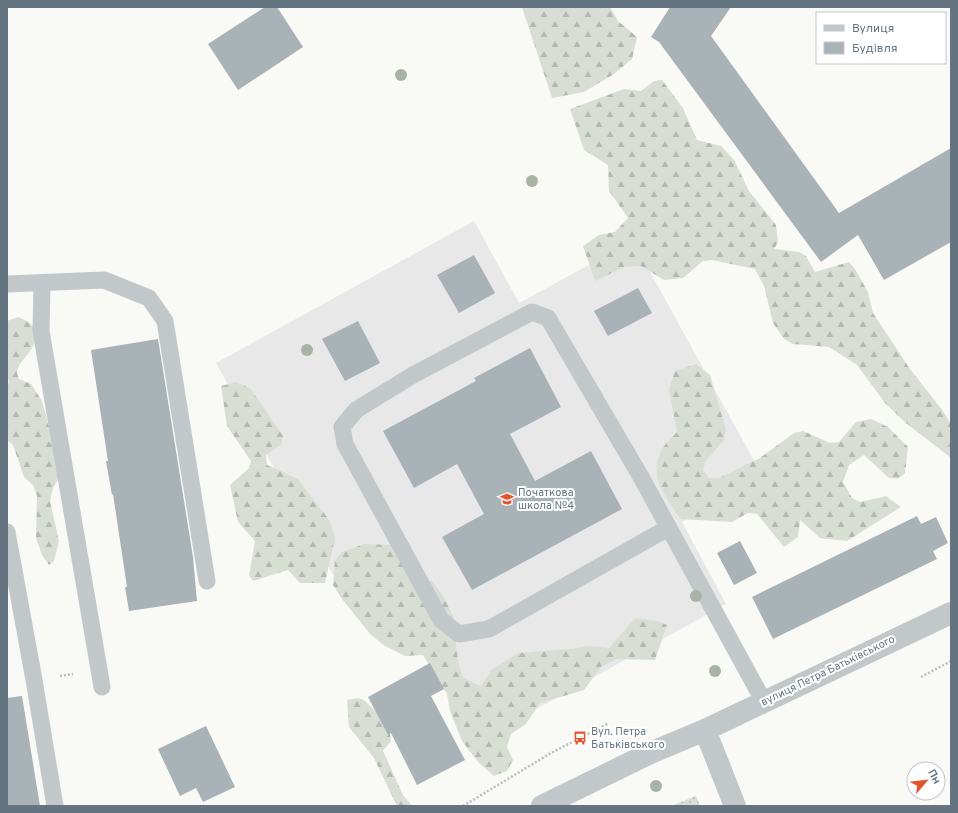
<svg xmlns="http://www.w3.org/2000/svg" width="958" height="813" viewBox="0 0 958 813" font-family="Overpass,sans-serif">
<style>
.built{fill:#e7e8e7}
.forest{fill:url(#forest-firs)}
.garden{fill:url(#garden-dots)}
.building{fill:#a9b2b7}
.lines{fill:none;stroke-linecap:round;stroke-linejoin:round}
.path{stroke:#babec1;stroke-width:2.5;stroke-dasharray:2 2;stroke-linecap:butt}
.lane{stroke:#c2c7ca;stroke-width:17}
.street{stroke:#c2c7ca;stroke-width:22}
.tree{fill:#a9b3a5}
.labels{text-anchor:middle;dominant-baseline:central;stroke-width:4;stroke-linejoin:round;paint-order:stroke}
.poi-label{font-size:11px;fill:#647581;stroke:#fff;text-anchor:start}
.street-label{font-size:11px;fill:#647581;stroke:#fff}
</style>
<defs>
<pattern id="forest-firs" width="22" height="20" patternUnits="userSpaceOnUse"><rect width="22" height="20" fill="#d9ded5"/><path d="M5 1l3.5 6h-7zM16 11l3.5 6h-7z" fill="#b4b9b2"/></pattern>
<pattern id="garden-dots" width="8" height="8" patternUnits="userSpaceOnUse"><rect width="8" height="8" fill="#d9ded5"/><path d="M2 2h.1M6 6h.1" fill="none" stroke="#b4b9b2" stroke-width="1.8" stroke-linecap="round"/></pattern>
</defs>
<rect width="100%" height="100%" fill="#f9f9f6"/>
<path class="built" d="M474,221l45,82 114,-62 130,236 -81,45 44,82 -249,138 -104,-189 -40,22 -117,-212z"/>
<path class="forest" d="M522,7h88l8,14 19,16 -5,22 -18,15 -30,18 -32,6z
M662,80l21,28 14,32 24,6 13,14 15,31 27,34 2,17 -4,7 25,3 7,4 9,16 34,-10 6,7 13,23 5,21 37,56 33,42 8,13v34l-45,-35 -21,-20 -28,-38 -28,-18 -36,-3 -9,-5 -11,-16 -9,-37 -9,-17 -43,-9 -9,1 -20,17 -19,2 -23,-14 -17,1 -29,14 -12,-35 16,-11 16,-3 13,-14 -19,-27 -1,-26 -24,-15 -14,-41 54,-20 17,2 13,-10z
M18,317c10,4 18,8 17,20 0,16 -18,24 -18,36 0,0 2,5 2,6l12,5 11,17 19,68 -1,8 -7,11 -3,13 9,40 -5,20 -5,4 -7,-10 -6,-17 1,-42 -4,-11 -9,-8 -11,-32 -6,-5v-52l2,-7 -2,-3v-57z
M696,364l14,11 16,55 -2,10 -18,21 -3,9 6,8h10l41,-20 34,-25 9,-2 27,12 9,-1 17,-20 15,-3 17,8 20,20 -3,26 -7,6 -9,-1 -25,-23 -15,10 -6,17 9,16 8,4 26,-6 15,11 -54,34 -27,-3 -20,-18 -2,17 -14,10 -27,-33 -9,-1 -16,9 -51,-3c-14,-20 -33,-42 -20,-68 3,-7 11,-13 16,-19l-8,-43 6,-18z
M236,382l15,7 32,47 -2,9 -15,10 1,10 31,14 32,42 5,17 -10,45h-25l-12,-13 -35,11 -4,-6 6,-34 -17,-19 -8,-37 19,-17 2,-7 -24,-35 -6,-40z
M364,544l27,1 21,36h20l12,16 9,19 5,45 5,17 18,8 10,-16 27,-17 51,-4 20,-3 20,2 26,-30 22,3 10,4 -12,35 -38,-1 -16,8 -17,23 -44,13 -14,21 -15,10 -4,13 6,13 -6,11 -13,5 -16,-14 -16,-21 -12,-30 -3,-17 -24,-39 -18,1 -20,-10 -14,-11 -29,-36 -9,-14 2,-25 7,-8z
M358,698l6,2 24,23 3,18 -8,10 20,44 9,11h-15l-23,-48 -25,-31 -2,-27z"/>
<path class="garden" d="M696,796l4,10h-29z"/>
<path class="building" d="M265,7h12l26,40 -65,43 -30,-46z
M670,7h61l-20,29 128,177 112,-65v94l-67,38 -26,-45 -37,27 -162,-220 -8,-5z
M474,255l21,38 -36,20 -22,-38z
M638,288l14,25 -44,23 -14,-25z
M358,321l22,42 -35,18 -23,-42z
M158,339l35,218 4,44 -68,10 -4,-24h2l-14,-93 -1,1 -6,-34h2l-17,-111z
M530,348l31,59 -51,27 25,47 56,-30 31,58 -150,81 -30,-53 42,-23 -27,-50 -43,24 -31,-57 93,-50 -2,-3z
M917,516l4,8 15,-7 12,26 -15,8 4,8 -164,80 -21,-42z
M740,541l17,32 -23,12 -17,-32z
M430,663l14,26 -13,7 34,64 -48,25 -26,-52 -3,2 -20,-38z
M22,696l18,110h-33v-108z
M206,726l29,61 -32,15 -7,-14 -16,8 -22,-47z"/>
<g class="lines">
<path class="path" d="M60,676l13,-2
M921,677l30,-16
M463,806l88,-53 58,-30"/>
<path class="lane" d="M42,283l-1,48 61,356
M7,284l97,-4 45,18 16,23 42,260
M668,528l-179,101 -30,5 -18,-14 -96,-176 -3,-17 14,-17 57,-35 119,-63 16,6 93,159 123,225
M7,532l27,148 21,126"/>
<path class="street" d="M705,730l30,76
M542,806l106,-52 57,-24 246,-117"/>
</g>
<g class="tree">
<circle cx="401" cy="75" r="6"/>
<circle cx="532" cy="181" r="6"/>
<circle cx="307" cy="350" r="6"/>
<circle cx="696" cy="596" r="6"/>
<circle cx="715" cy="671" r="6"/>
<circle cx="656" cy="786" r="6"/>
</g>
<defs>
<g id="school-bare" transform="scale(1.08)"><path d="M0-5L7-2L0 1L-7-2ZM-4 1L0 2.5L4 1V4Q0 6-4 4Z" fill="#e3532c" stroke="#fff" stroke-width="2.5" paint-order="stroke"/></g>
<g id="bus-bare" transform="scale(1.08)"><path d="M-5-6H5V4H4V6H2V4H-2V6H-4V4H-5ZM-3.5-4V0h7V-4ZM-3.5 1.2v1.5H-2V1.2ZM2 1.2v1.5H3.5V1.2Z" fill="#e3532c" stroke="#fff" stroke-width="2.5" paint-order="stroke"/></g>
</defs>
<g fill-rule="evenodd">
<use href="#school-bare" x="507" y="499"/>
<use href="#bus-bare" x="580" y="738"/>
</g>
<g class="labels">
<g class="poi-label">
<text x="518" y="493">Початкова<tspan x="518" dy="13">школа №4</tspan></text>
<text x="591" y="732">Вул. Петра<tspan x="591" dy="13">Батьківського</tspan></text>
</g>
<g class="street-label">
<text transform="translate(828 671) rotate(-26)">вулиця Петра Батьківського</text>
</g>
</g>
<rect width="958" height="813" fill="none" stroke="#647581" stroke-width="16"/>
<rect x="816" y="12" width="130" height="52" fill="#ffffff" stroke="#c1c8cd"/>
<rect x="824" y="25" width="20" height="6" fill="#c2c7ca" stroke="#c1c8cd"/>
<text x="852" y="32" font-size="12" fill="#647581">Вулиця</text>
<rect x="824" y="42" width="20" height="12" fill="#a9b2b7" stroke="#c1c8cd"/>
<text x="852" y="52" font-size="12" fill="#647581">Будівля</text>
<g transform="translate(926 781) rotate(62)"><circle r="19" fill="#ffffff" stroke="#c1c8cd"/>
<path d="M0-3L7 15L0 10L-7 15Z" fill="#e3532c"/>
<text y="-6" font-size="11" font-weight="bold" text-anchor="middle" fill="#647581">Пн</text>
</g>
</svg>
